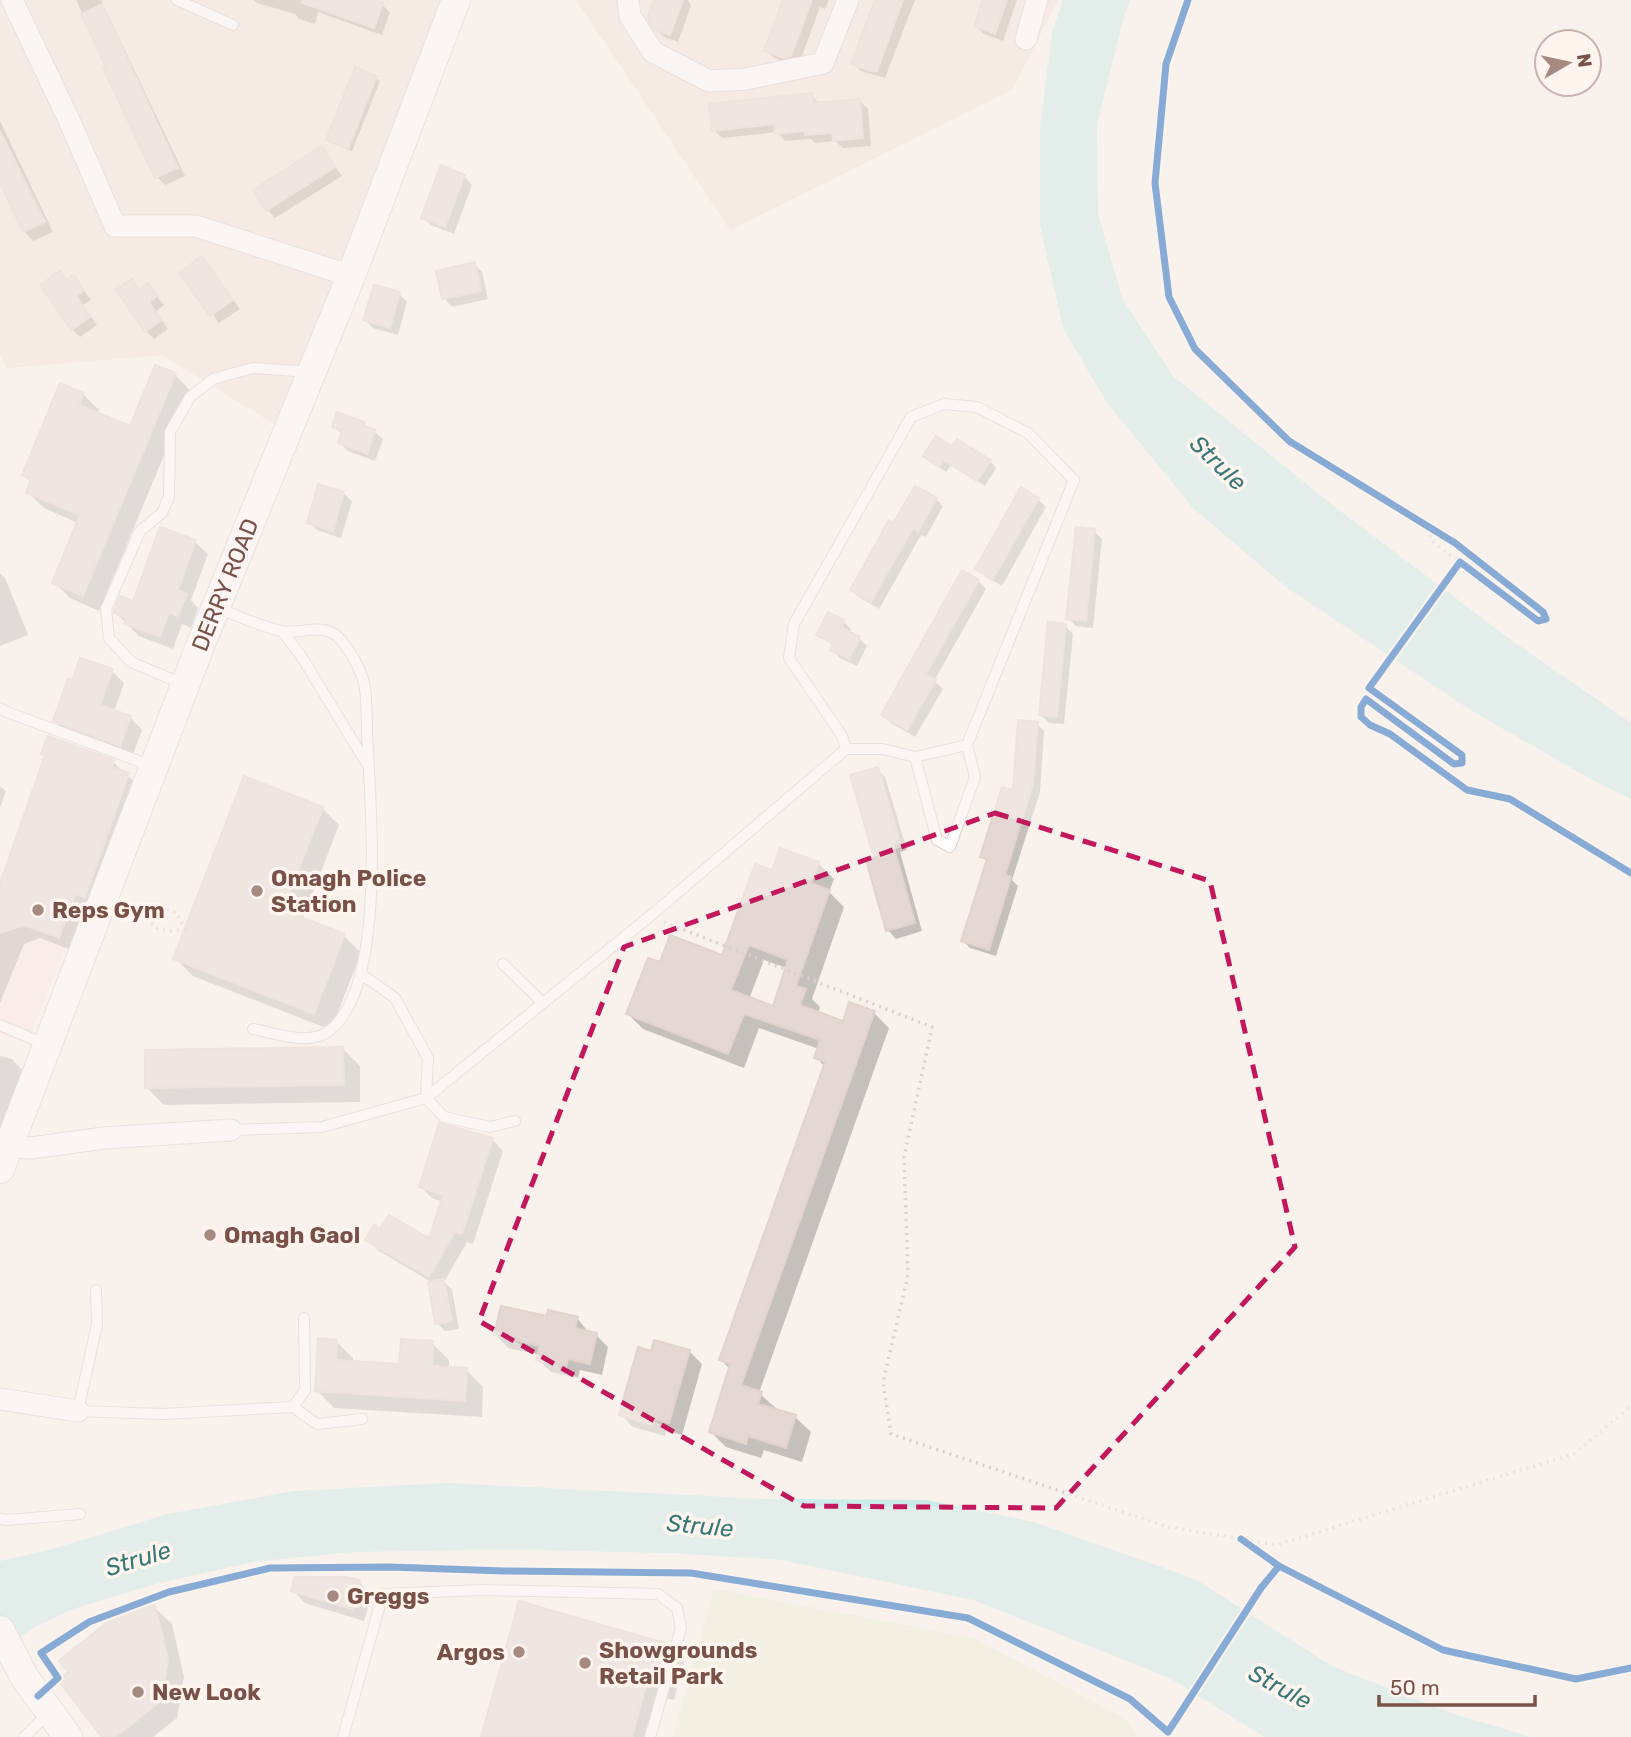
<svg xmlns="http://www.w3.org/2000/svg" width="1631" height="1737" viewBox="0 0 1631 1737" font-family="Rubik,sans-serif">
<style>
.residential{fill:#f3e3da}
.commercial{fill:#fce6e2}
.green{fill:#e9efd5}
.water{fill:#cbece9}
.shadow{fill:#0003;fill-rule:evenodd}
.building{fill:#e5d7d3;stroke:#e2d3cd;stroke-width:2;fill-rule:evenodd}
.lines{fill:none;stroke-linecap:round;stroke-linejoin:round}
.lane-casing{stroke:#d7cdc8;stroke-width:12}
.street-casing{stroke:#d7cdc8;stroke-width:23}
.secondary-casing{stroke:#d9cec9;stroke-width:30}
.path{stroke:#dcd0cd;stroke-width:3.5;stroke-dasharray:2 5;stroke-linecap:butt}
.lane{stroke:#fefdfc;stroke-width:10}
.street{stroke:#fefdfc;stroke-width:21}
.secondary{stroke:#fefdfc;stroke-width:28}
.cycleway-casing{stroke:#fff5ee;stroke-width:11}
.cycleway{stroke:#0057b8;stroke-width:7}
.marked{fill:none;stroke:#c2185b;stroke-width:5;stroke-dasharray:14 9;stroke-linejoin:round}
.poi-dot{fill:#a68981;stroke:#fff5ee;stroke-width:2.5}
.labels{text-anchor:middle;dominant-baseline:central;stroke-width:7;stroke-linejoin:round;paint-order:stroke}
.street-label{font-size:23px;fill:#7a5148;stroke:#fff5ee}
.poi-label{font-size:23px;font-weight:bold;fill:#7a5148;stroke:#fff5ee;text-anchor:start}
.water-label{font-size:24px;font-style:italic;fill:#377978;stroke:#fff5ee}
</style>
<rect width="100%" height="100%" fill="#f8f1ec"/>
<path class="residential" d="M0,0h456l-169,432 -125,-77 -155,13 -7,-14z
M576,0h482l-46,90 -282,140z"/>
<path class="commercial" d="M0,875l82,32 -55,136 -27,-9z"/>
<path class="green" d="M714,1589l260,49 152,81 13,18h-466z"/>
<path class="water" d="M1063,0h67l-6,16 -27,108 1,90 24,84 51,78 162,131 179,135 117,81v76l-37,-18 -122,-70 -186,-124 -92,-78 -87,-106 -44,-75 -23,-102v-100l12,-94z
M446,1483l324,16 156,1 108,22 161,57 137,87 119,47 80,24h-267l-94,-59 -197,-78 -192,-40 -111,-7 -156,-3 -162,2 -99,10 -94,21 -86,26 -38,18 -35,23v-89l52,-12 116,-35 126,-23z"/>
<path class="shadow" d="M76,0h25l84,176 -20,9 -8,-8z
M254,0h115l13,5 8,7 -8,23 -64,-23 -3,12 -16,-5 -4,-5 -38,-11z
M656,0h32l3,6 -13,36 -14,-5 -8,-8z
M791,0h38l-4,9 -5,-2 -21,57 -6,1 -19,-7 -8,-8z
M876,0h39l-30,78 -24,-7 -8,-8z
M984,0h33l-14,41 -19,-7 -8,-8z
M376,78l4,3 -28,70 -21,-8 -3,-3z
M811,95l8,8 41,-2 8,8 3,37 -28,2 -8,-7 -20,2 -4,-4 -26,2 -8,-9 -55,6 -8,-8z
M0,121l53,111 -20,9 -9,-10 -24,-52z
M322,149l20,27 -67,42 -8,-8z
M464,176l8,9 -18,49 -23,-9 -8,-8z
M201,258l39,51 -21,14 -38,-50z
M474,264l8,8 6,27 -36,8 -8,-9z
M73,278l18,22 -8,5 14,20 -17,12 -8,-8 -5,-48z
M132,281l9,9 7,-5 16,20 -8,6 12,18 -14,10 -8,-8z
M399,294l8,8 -9,33 -25,-7 -8,-8z
M175,375l16,16 -92,220 -29,-13 -16,-16 24,-59 -34,-15 -16,-16 4,-9 -8,-8 59,-81 16,16 -2,5 34,14z
M363,423l20,16 -8,22 -27,-10 -8,-8 3,-8 -9,-9z
M953,449l37,12 6,7 -11,18 -34,-21 -5,7 -21,-16z
M344,493l8,9 -11,36 -24,-8 -8,-8z
M936,499l7,7 -17,31 -5,-2 -42,74 -20,-12 -7,-7 42,-65z
M1038,499l8,8 -44,79 -16,-9 -8,-8z
M1094,531l8,8 -9,89 -17,-2 -8,-8z
M195,542l13,12 -17,46 7,8 -7,20 -9,-4 -9,25 -34,-13 -23,-23 18,-10z
M963,572l15,9 8,8 -52,92 9,8 -28,48 -24,-14 -8,-8z
M0,573l5,5 23,57 -28,11z
M843,621l8,8 -2,5 10,4 8,8 -10,20 -17,-8 -8,-9 2,-3 -16,-12z
M1065,626l8,8 -9,90 -15,-1 -8,-8z
M112,671l12,12 -10,29 16,5 12,13 -10,27 -65,-24 -12,-13z
M1037,724l7,7 -4,61 -28,88 6,6 -22,70 -26,-8 -7,-7 25,-79 -6,-6 33,-63z
M43,754l70,8 29,27 -68,162 -34,-13 -16,6 -24,59v-124l3,1 44,-123z
M877,769l8,8 22,73 -7,2 22,79 -26,8 -8,-9 -12,-71z
M0,786l6,5 -6,16z
M322,808l17,17 -36,94 41,17 17,17 -30,77 -138,-54 -17,-17z
M818,863l16,16 -5,13 15,15 -32,92 8,8 -2,7 26,9 30,-10 15,15 -130,365 18,16 -1,2 19,6 16,15 -9,30 -38,-12 -3,8 -35,-11 -15,-15 19,-63 -9,-9 104,-293 -9,-10 3,-8 -60,-21 -15,40 -101,-39 -15,-15 33,-49 62,-8 50,-85zM764,960l23,8 -13,41 -25,-10z
M343,1049l17,17v36l-196,3 -17,-17z
M0,1056l12,3 12,13 -24,75z
M492,1139l11,12 -30,93 -6,-2 -23,40 8,7 7,40 -14,2 -8,-8 -4,-40 -54,-32 -11,-11 13,-9 49,10 13,-39 -11,-4 -11,-11z
M548,1318h29l12,15 7,2 12,12 -6,28 -22,-5 -2,8 -27,-6 -13,-13 1,-4 -31,-7 -12,-13z
M336,1341l17,17v5l48,3 31,-23 17,17v9l17,1 17,17 -1,30 -148,-9 -17,-18z
M689,1351l13,13 -20,71 -16,-4 -1,5 -32,-9 -12,-12 31,-62z
M359,1582l13,13 -8,26 -59,-18 -12,-12z
M154,1607l18,17 12,53 -7,41 -24,19h-49z
M667,1645l17,17 -10,38 -10,-2 -11,39h-170z"/>
<path class="building" d="M302,0h72l9,3 -9,25 -72,-25z
M654,0h29l-13,35 -16,-5 -7,-12z
M783,0h29l-21,56 -7,2 -20,-7z
M875,0h28l-26,71h-7l-19,-7z
M983,0h24l-12,34 -21,-8z
M102,4l76,164 -23,10 -53,-112 3,-1 -24,-51z
M355,67l22,9 -29,73 -22,-9z
M812,93l1,10 47,-4 3,39 -30,3 -1,-8 -27,2v-4l-30,3 -1,-10 -62,7 -3,-27z
M0,131l45,91 -22,10 -23,-49z
M322,146l13,21 -69,44 -13,-21z
M441,165l24,10 -20,52 -24,-9z
M202,256l31,44 -23,16 -31,-43z
M475,262l6,29 -39,8 -6,-28z
M60,271l6,9 8,-5 10,16 -8,5 14,21 -19,13 -31,-45z
M132,279l7,10 9,-6 9,13 -8,6 12,18 -16,12 -29,-42z
M374,285l26,7 -10,36 -27,-8z
M155,365l21,8 -93,223 -31,-13 28,-68 -54,-22 5,-14 -9,-4 38,-92 24,10 -5,12 51,21z
M337,412l27,10 -1,3 12,5 -8,24 -29,-11 4,-13 -10,-3z
M936,436l16,10 5,-7 34,21 -14,21 -33,-21 -5,7 -16,-11z
M318,484l26,8 -11,39 -26,-8z
M915,486l22,12 -19,33 -5,-3 -42,74 -21,-12 39,-70 4,3z
M1021,487l18,11 -46,81 -18,-10z
M160,527l36,13 -18,50 9,4 -9,22 -9,-3 -9,24 -36,-13 2,-6 -12,-5v-3l6,-14 13,5z
M1076,527l19,2 -9,92 -20,-2z
M962,570l17,10 -53,94 10,6 -29,50 -26,-15z
M828,612l16,8 -3,7 19,10 -11,22 -19,-9 3,-7 -17,-8z
M1048,622l18,2 -9,93 -18,-2z
M80,658l33,11 -13,36 31,11 -11,30 -67,-25 15,-42 4,1z
M1018,720l20,2 -5,62 -28,91 6,2 -22,73 -28,-9 26,-82 -7,-2 22,-70 11,3z
M48,736l66,24 -2,7 17,6 -44,125 -10,-4 -16,44 -35,-13 -24,8v-49l45,-129 -4,-1z
M878,767l22,75 -7,2 22,79 -29,8 -20,-71 8,-2 -24,-83z
M244,776l79,31 -40,103 62,24 -31,80 -141,-55z
M780,848l39,14 -8,21 19,7 -34,96 10,3 -6,16 43,16 6,-19 26,9 -134,374 21,7 -4,12 38,11 -10,33 -38,-12 -2,8 -37,-12 21,-68 -11,-4 106,-298 -11,-4 6,-18 -76,-26 -16,40 -102,-40 22,-56 12,4 10,-27 52,20 33,-91 17,6zM749,945l39,15 -15,46 -42,-16z
M343,1047l1,38 -199,3v-38z
M439,1123l54,15 -31,96 -7,-2 -26,45 -64,-37 9,-15 6,4 9,-14 40,23 14,-43 -24,-8z
M444,1279l8,42 -17,3 -7,-42z
M501,1306l46,10 1,-6 30,7 -3,11 22,5 -7,31 -22,-5 -2,8 -30,-7 4,-14 -46,-11z
M318,1338l19,2 -1,20 63,4 2,-25 32,2 -1,25 35,2 -2,33 -150,-10z
M654,1340l36,10 -21,73 -15,-4 -2,6 -33,-10 19,-68 13,4z
M295,1577h51l14,3 -8,29 -61,-18z
M519,1601l149,43 -11,40 -10,-2 -15,55h-151z
M155,1605l13,54 -7,42 -46,36h-13l-44,-57 10,-8 -9,-11 62,-50z"/>
<g class="lines">
<g class="lane-casing">
<path id="lane" d="M177,0l56,25
M216,608c21,7 43,18 65,23 18,4 42,-9 57,6 11,11 22,31 26,46 4,18 2,50 4,69 3,63 18,243 -42,281 -20,12 -51,0 -73,-4
M283,632l20,27 64,105
M183,684l-52,-22 -22,-24 -3,-29 34,-78 22,-18 7,-16 1,-65 20,-35 23,-18 40,-11 56,4
M0,708l7,4 145,54
M915,757l22,83 13,7 25,-70 -8,-32
M503,964l40,39
M361,974l34,24 33,60 -2,40 18,19 46,10 25,-6
M0,1025l45,19
M231,1130l91,-3 104,-29 223,-181 197,-168h37l32,8 52,-12 107,-265 -46,-47 -51,-26 -33,-3 -33,13 -117,207 -5,34 53,78 4,13
M96,1290l1,34 -19,87 84,3 131,-7 24,17 45,-5
M293,1407l12,-17 -1,-72
M0,1519l7,1 73,-6
M24,1737l25,-24
M343,1737l40,-143 99,-4 176,4 19,14 4,20 -31,109"/>
</g>
<g class="street-casing">
<path id="street" d="M12,0l57,120 46,106h81l155,50
M628,0l2,16 23,36 56,29 37,-2 77,-16 25,-63
M1026,39l11,-39
M9,1147l22,1 73,-10 127,-8
M0,1399l78,12"/>
</g>
<g class="secondary-casing">
<g id="secondary">
<path id="s1" d="M0,1169l202,-528 149,-365 105,-276"/>
<path d="M0,1630l25,48 43,59"/>
</g>
</g>
<path class="path" d="M1428,528l6,15 26,19
M126,906l18,5 18,-3 14,4 9,17 -16,2 -15,-4 -10,-16
M664,922l268,105 -28,130 4,118 -25,107 8,52 273,92 112,19 298,-91 57,-48"/>
<use href="#lane" class="lane"/>
<use href="#street" class="street"/>
<use href="#secondary" class="secondary"/>
<g class="cycleway-casing">
<path id="cycleway" d="M1188,0l-22,64 -11,119 14,114 26,52 94,92 166,102 88,69 3,7 -8,2 -78,-59 -91,126 93,67v8l-8,1 -88,-65 -5,8v10l9,8 20,9 77,56 43,9 121,74
M1241,1539l38,27 164,84 133,29 55,-11
M38,1696l20,-18 -17,-25 48,-31 80,-30 101,-24 120,-1 114,4 187,2 277,45 162,81 38,33 93,-144 18,-22"/>
</g>
<use href="#cycleway" class="cycleway"/>
</g>
<path d="M0 0H1631V1737H0ZM995,813l215,68 85,366 -239,261 -252,-2 -325,-185 145,-374z" fill="#f8f1ec" fill-opacity=".55" fill-rule="evenodd"/>
<path class="marked" d="M995,813l215,68 85,366 -239,261 -252,-2 -325,-185 145,-374z"/>
<g class="poi-dot">
<circle cx="257" cy="891" r="7"/>
<circle cx="38" cy="910" r="7"/>
<circle cx="210" cy="1235" r="7"/>
<circle cx="333" cy="1596" r="7"/>
<circle cx="519" cy="1652" r="7"/>
<circle cx="585" cy="1663" r="7"/>
<circle cx="138" cy="1692" r="7"/>
</g>
<g class="labels">
<g class="street-label">
<text stroke="none"><textPath href="#s1" startOffset="626">DERRY ROAD</textPath></text>
</g>
<g class="poi-label">
<text x="271" y="878">Omagh Police<tspan x="271" dy="26">Station</tspan></text>
<text x="52" y="910">Reps Gym</text>
<text x="224" y="1235">Omagh Gaol</text>
<text x="347" y="1596">Greggs</text>
<text x="599" y="1650">Showgrounds<tspan x="599" dy="26">Retail Park</tspan></text>
<text x="505" y="1652" text-anchor="end">Argos</text>
<text x="152" y="1692">New Look</text>
</g>
<g class="water-label">
<text transform="translate(1218 463) rotate(44)">Strule</text>
<text transform="translate(700 1526) rotate(5)">Strule</text>
<text transform="translate(138 1559) rotate(-17)">Strule</text>
<text transform="translate(1280 1687) rotate(28)">Strule</text>
</g>
</g>
<g transform="translate(1568 63) rotate(81)"><circle r="33" fill="#fff5ee" stroke="#cab3ac" stroke-width="2"/>
<path d="M0-5L12 26L0 18L-12 26Z" fill="#a68981"/>
<text y="-10" font-size="19" font-weight="bold" text-anchor="middle" fill="#7a5148">N</text>
</g>
<path d="M1379 1695v10h156v-10" fill="none" stroke="#7a5148" stroke-width="3.5"/>
<text x="1390" y="1695" font-size="21" fill="#7a5148" stroke="#fff5ee" stroke-width="5" paint-order="stroke">50 m</text>
</svg>
